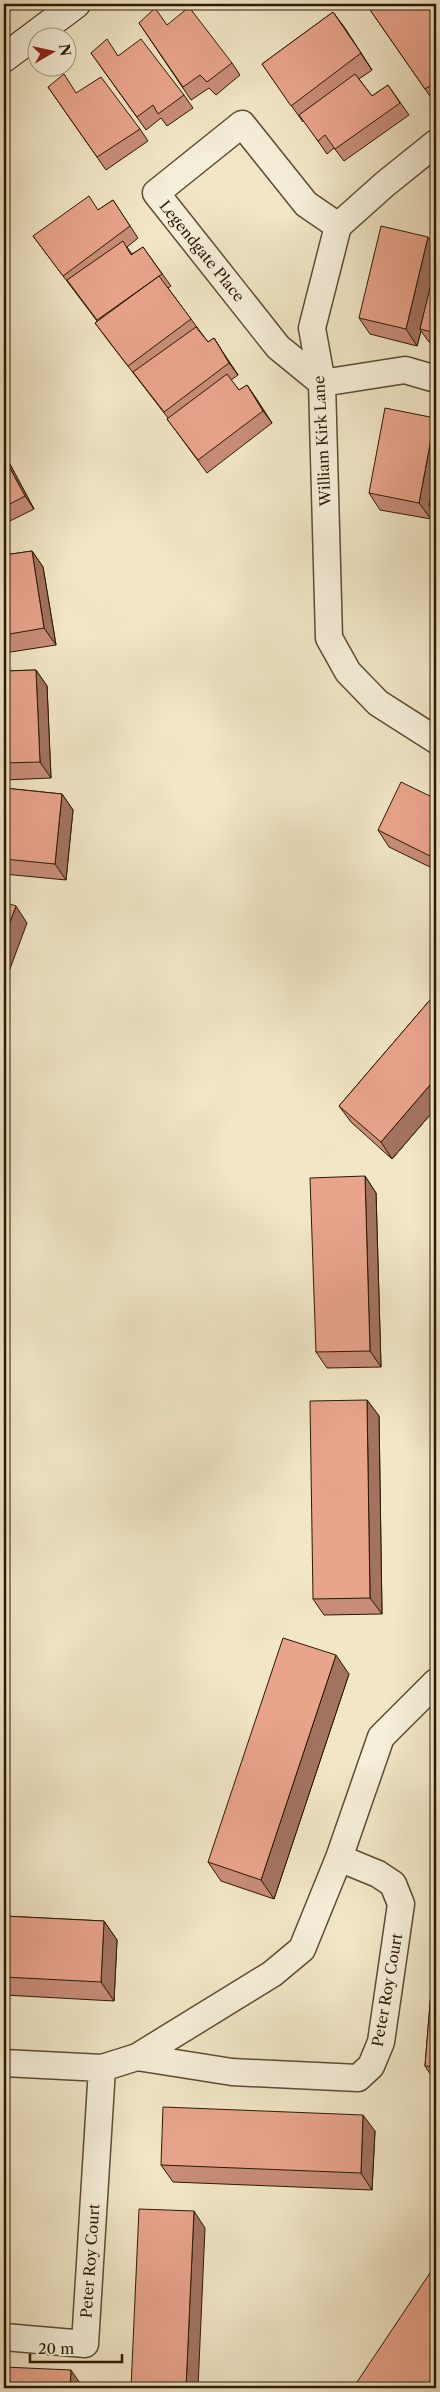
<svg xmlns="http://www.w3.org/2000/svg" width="440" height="2392" viewBox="0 0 440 2392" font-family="'Libre Caslon Text',serif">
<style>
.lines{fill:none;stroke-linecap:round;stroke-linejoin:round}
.street-casing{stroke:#5d4c32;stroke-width:29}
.secondary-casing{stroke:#2c1901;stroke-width:30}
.street{stroke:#f6efda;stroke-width:26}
.secondary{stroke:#f6efda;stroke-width:28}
.wall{fill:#c88d78;stroke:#2c1901}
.shaded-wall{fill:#a37362;stroke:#2c1901}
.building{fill:#e9a48c;stroke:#2c1901}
.labels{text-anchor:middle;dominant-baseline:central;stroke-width:4;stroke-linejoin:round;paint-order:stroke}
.street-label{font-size:15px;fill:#2c1901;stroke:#f6efda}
</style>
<rect width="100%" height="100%" fill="#f1e6c6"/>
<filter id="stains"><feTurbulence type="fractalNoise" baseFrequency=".004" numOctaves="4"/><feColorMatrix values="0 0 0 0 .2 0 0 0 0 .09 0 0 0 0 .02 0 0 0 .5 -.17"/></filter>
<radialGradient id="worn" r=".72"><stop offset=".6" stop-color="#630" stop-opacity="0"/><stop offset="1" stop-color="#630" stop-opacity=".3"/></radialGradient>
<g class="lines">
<g class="street-casing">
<path id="street" d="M436,143l-51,41 -47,42 -26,102 10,55 7,255 19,34 30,31 58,37
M338,226l-32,-22 -64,-80 -86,69 122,154 44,36 83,-13 31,9
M137,2057l95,15 126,6 13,-12 10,-24 20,-138 -8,-20 -15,-10 -39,-16
M4,2063l98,5 35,-11 135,-83 30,-25 37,-91 42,-121 55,-55
M4,2337l81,7 17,-276"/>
</g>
<g class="secondary-casing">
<path id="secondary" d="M4,58l72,-54"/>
</g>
<use href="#street" class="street"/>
<use href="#secondary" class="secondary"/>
</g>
<path class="wall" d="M366,4h70v96l-2,2z
M333,12l39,58 -13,9 13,17 16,-11 21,30 -65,46 -10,-13 -7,6 -23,-33 -1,1 -41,-58z
M139,23l28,2 65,38 8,12 -24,20 -7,-7 -18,12z
M91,53l28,3 65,39 9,13 -26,18 -6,-8 -15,12z
M48,87l29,6 63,36 8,12 -42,29z
M113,200l25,38 -11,9 5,7 11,-7 28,39 -3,2 40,54 6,-4 8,13 16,24 -7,5 8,10 8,-5 25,38 -65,50 -31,-42 -9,-12 1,-1 -61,-79 -12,-16 2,-2 -64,-85 65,-26z
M436,249v95l-7,-2 -8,-11 -4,15 -47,-12 -11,-16z
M436,419v96l-3,-5 -2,9 -51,-9 -11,-17z
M4,453l30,56 -30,15z
M32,551l11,16 13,78 -52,8v-98z
M36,670l11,16 4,92 -47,2v-109z
M4,788l58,6 11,16 -7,70 -62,-6z
M436,799v71l-47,-23 -11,-17z
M436,993v115l-44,51 -41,-37 -12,-16z
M365,1176l11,17 5,174 -54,1 -11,-16z
M367,1400l12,16 3,198 -58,1 -11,-16z
M349,1674l-75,225 -53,-18 -13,-19z
M4,1916l100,5 13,19 -3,61 -110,-6z
M436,1930v153l-11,-17z
M375,2131l-3,59 -199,-8 -12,-17z"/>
<path class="shaded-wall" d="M333,12l12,16 27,42 -11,-17z
M428,237l8,12v18l-16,62 1,2 -4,15 -11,-17z
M214,338l8,13 16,24 -9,-12z
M247,385l9,13 16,25 -9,-12z
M435,418l1,1v72l-7,14 4,5 -2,9 -12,-16z
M4,453l30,56 -9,-13 -21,-39z
M32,551l11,16 13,78 -12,-17z
M36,670l11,16 4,92 -11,-16z
M62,794l11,16 -7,70 -11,-16z
M16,906l11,17 -23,62v-47z
M436,1078v30l-44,51 -11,-17z
M365,1176l11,17 5,174 -11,-16z
M367,1400l12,16 3,198 -12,-16z
M336,1655l13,19 -75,225 -13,-19z
M104,1921l13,19 -3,61 -13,-19z
M363,2115l12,16 -3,59 -11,-17z
M194,2211l11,17 -7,160h-12z
M71,2370l11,16v2h-12z"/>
<path class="building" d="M366,4h70v78l-11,7z
M189,7l43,56 -25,19 -7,-7 -17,12 -44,-64 16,-15 12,17z
M333,12l28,41 -70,53 -29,-42z
M107,39l11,17 23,-17 43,56 -26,19 -5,-9 -16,12 -46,-64z
M64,74l12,19 25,-16 39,52 -43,28 -49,-70z
M355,74l17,22 16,-11 12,18 -65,46 -10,-14 -7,6 -19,-26z
M89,196l9,14 15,-10 17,26 -67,50 -30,-40z
M381,226l47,11 -22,92 -47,-11z
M123,241l8,14 12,-8 19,27 -65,46 -30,-40z
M436,263v70l-16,-4z
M159,276l32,43 -63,47 -33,-43z
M196,327l12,15 6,-4 15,25 -65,49 -31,-40z
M227,374l12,16 8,-5 16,26 -65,49 -31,-41z
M385,408l50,10 -16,85 -50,-10z
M4,457l21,39 -21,11z
M436,473v33l-7,-1z
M32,551l12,77 -40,7v-80z
M36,670l4,92 -36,1v-92z
M401,782l35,17v60l-58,-29z
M4,788l58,6 -7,70 -51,-5z
M4,902l12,4 -12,32z
M436,993v85l-55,64 -42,-36z
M365,1176l5,175 -54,1 -6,-174z
M367,1400l3,198 -57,1 -3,-198z
M283,1638l53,17 -75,225 -53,-18z
M4,1916l100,5 -3,61 -97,-5z
M436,1930v137l-11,-1z
M163,2107l200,8 -2,58 -200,-8z
M139,2209l55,2 -8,177h-55z
M436,2264v124h-83z
M4,2367l67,3 -1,18h-66z"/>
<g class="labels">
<g class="street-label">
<text transform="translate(202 251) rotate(51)">Legendgate Place</text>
<text transform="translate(322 441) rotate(-93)">William Kirk Lane</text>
<text transform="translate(387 1990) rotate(-80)">Peter Roy Court</text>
<text transform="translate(90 2261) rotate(-86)">Peter Roy Court</text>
</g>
</g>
<rect width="440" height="2392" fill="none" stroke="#f1e6c6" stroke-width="20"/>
<rect x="5" y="5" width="430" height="2382" fill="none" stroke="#2c1901" stroke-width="2.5"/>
<rect x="10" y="10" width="420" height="2372" fill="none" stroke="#2c1901"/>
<g transform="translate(52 52) rotate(81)"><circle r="24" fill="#f6efda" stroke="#a59983"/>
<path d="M0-4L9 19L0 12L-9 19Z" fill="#8f2418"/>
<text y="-8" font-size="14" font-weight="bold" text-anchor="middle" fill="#2c1901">N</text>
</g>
<path d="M30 2354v8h92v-8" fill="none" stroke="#2c1901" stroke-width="2.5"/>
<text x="38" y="2354" font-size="15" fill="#2c1901" stroke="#f6efda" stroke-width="4" paint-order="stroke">20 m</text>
<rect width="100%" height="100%" filter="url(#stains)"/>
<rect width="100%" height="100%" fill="url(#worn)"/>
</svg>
